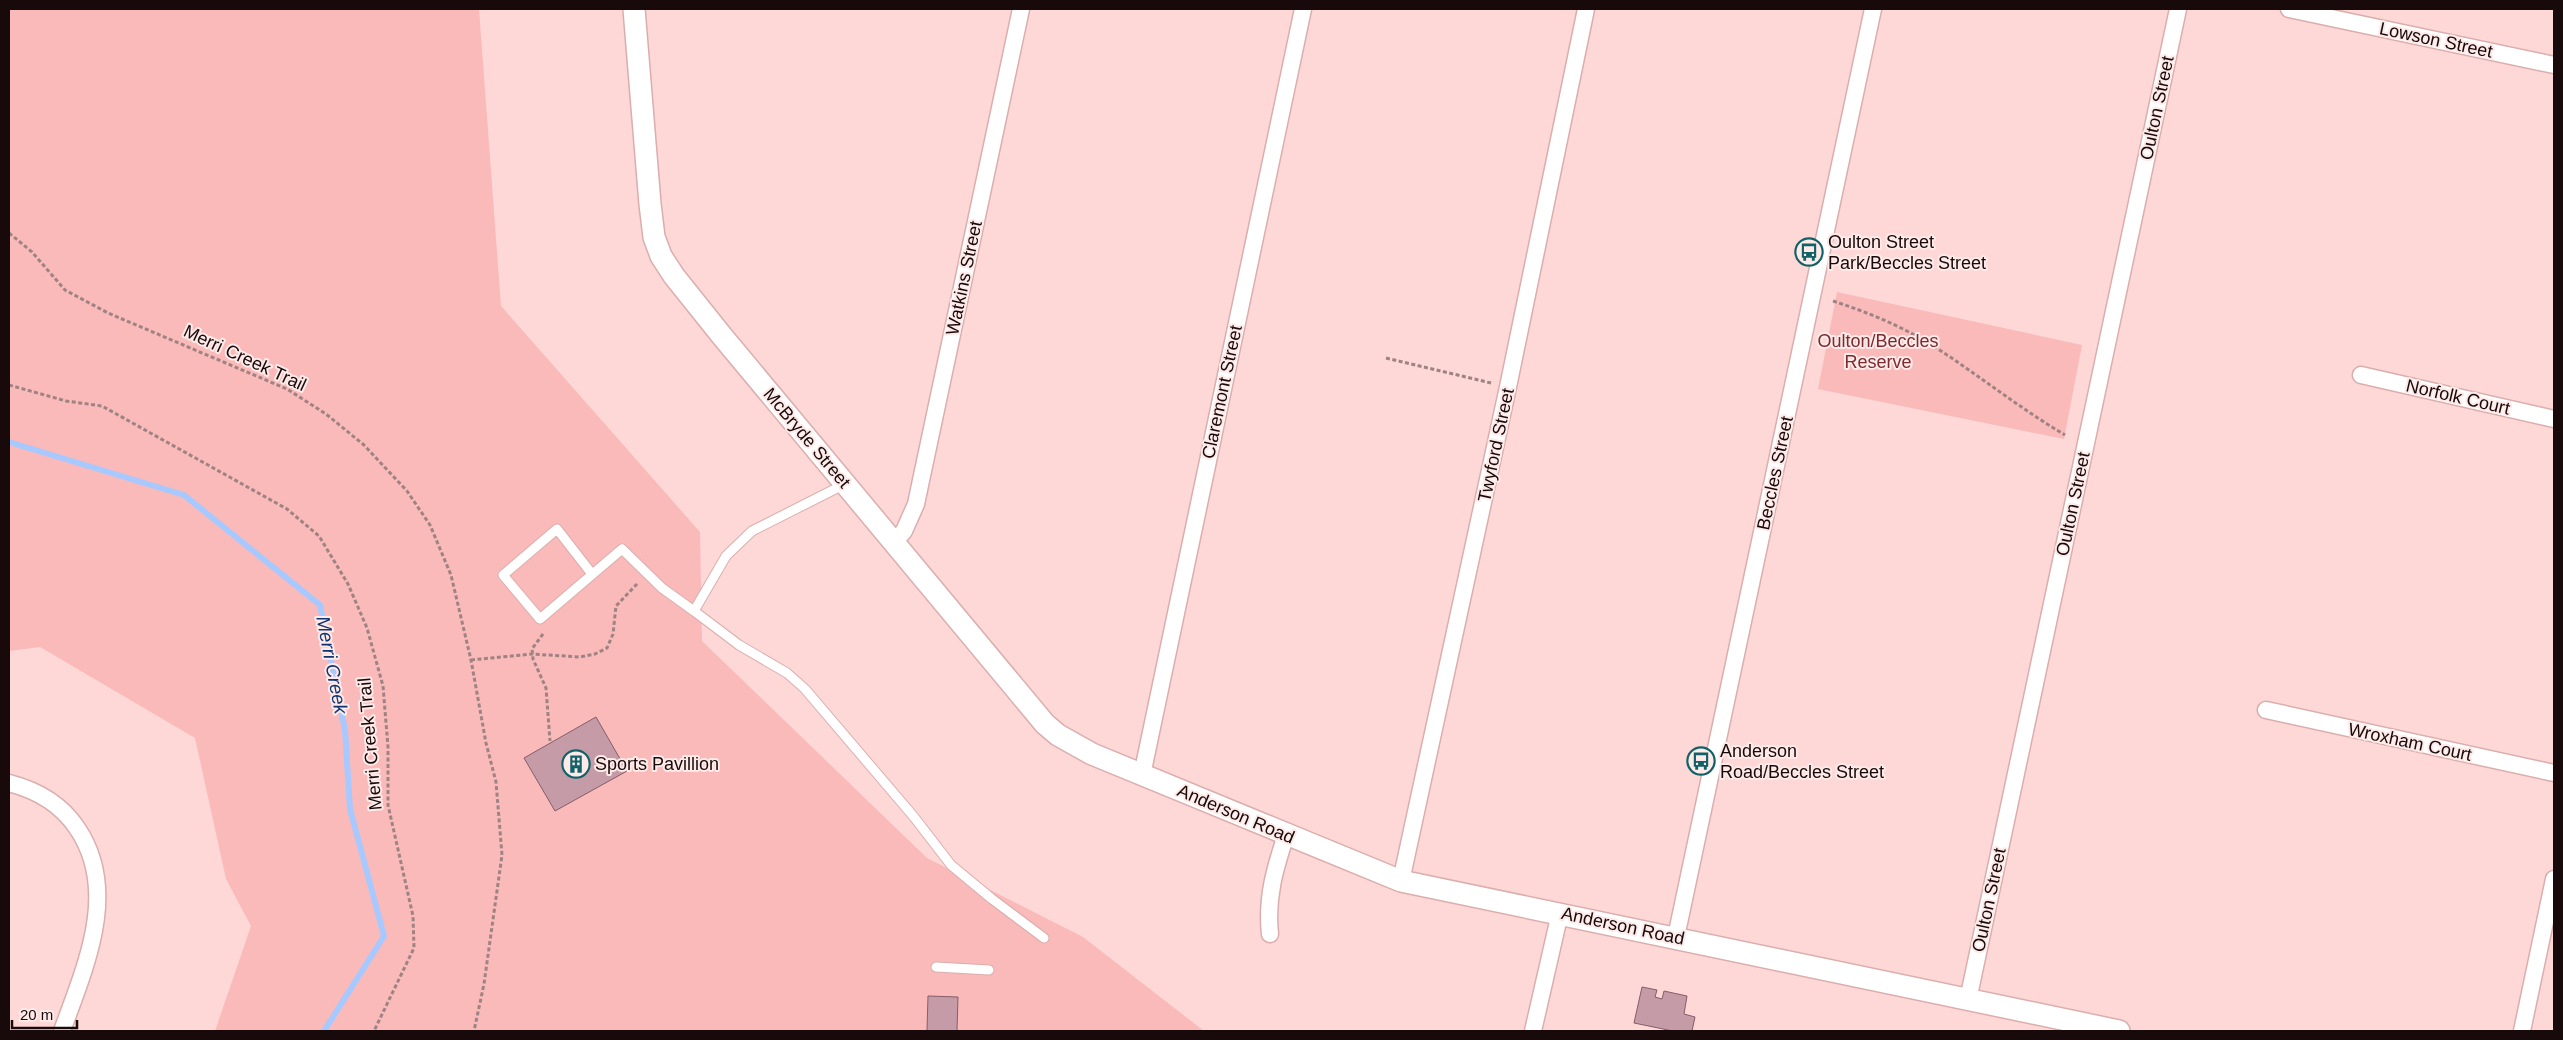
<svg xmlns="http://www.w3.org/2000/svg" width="2563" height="1040" viewBox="0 0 2563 1040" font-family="Arial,sans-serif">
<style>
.green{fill:#fabab9}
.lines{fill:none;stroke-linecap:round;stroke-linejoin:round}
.stream{stroke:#a8c9ff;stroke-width:6}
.building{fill:#c59ba7;stroke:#845d68}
.service-casing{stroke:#daaeac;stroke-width:11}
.minor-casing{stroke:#daaeac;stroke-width:19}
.tertiary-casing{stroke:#daaeac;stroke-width:24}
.path{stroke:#9f8383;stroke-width:3;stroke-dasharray:4 2.5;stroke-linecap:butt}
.service{stroke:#fff;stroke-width:9}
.minor{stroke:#fff;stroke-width:16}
.tertiary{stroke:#fff;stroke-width:21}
.labels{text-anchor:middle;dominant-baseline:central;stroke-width:4;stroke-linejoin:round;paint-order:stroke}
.street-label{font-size:18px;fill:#180a0a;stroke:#fdeae9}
.poi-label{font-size:18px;fill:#180a0a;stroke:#fdeae9;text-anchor:start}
.park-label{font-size:18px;fill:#7c2a2f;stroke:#fdeae9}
.water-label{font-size:19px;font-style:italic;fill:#103572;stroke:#fdeae9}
</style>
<rect width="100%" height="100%" fill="#fdd8d7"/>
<path class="green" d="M9,9h470l22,297 199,226 2,109 225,217 156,79 121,94h-989l36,-105 -25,-47 -31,-141 -155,-91 -31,4z
M1837,292l245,53 -18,94 -246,-50z"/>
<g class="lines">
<path class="stream" d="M9,442l175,53 136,110 25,125 5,79 34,127 -60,95"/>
</g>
<path class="building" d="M596,717l31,54 -72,40 -31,-53z
M1642,987l15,3 -2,7 7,2 2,-8 23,5 -3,18 11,3 -3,14h-19l-39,-8z
M928,996l30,1 -1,34h-30z"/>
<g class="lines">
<g class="service-casing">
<path id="service" d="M845,484l-93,47 -26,25 -32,55 45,34 48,28 18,16 109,128 37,48 41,34 52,39
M592,574l-35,-45 -54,46 37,44 82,-70 40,39 32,23
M936,967l53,3"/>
</g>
<g class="minor-casing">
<path id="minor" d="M2289,9l265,56
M2361,375l193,44
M894,542l10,-11 12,-27 105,-495
M2266,710l288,63
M1142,775l161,-766
M9,783c27,7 52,21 68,45 43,63 8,139 -15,203
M1401,881l107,-494 78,-378
M1270,934c-4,-36 5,-66 16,-99
M1676,937l197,-928
M1968,1000l210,-991
M1533,1031l27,-118
M2522,1031l32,-152"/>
</g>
<g class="tertiary-casing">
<path id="tertiary" d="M634,9l16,195 4,33 7,19 13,20 48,60 323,388 13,11 34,19 309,127 718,150"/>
</g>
<path class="path" d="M9,233l23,19 33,38 43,23 179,76 39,25 38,31 43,46 23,34 21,50 20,85 15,83 10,39 6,73 -18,129 -10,47
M1833,301c37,12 73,27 105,48 43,28 83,60 127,86
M1386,358l105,25
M9,385l57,16 36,5 185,103 32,27 29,48 19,44 16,58 5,61v58l25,111 1,32 -40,83
M543,634l-11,15 1,10 13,29 4,53
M471,660l61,-6 48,3 15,-3 12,-6 6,-14 3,-28 21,-22"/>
<use href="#service" class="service"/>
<use href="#minor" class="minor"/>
<use href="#tertiary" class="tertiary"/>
</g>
<defs>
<g id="bus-ring" transform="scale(1.4375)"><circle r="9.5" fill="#fdeae9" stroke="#116266" stroke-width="1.5"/><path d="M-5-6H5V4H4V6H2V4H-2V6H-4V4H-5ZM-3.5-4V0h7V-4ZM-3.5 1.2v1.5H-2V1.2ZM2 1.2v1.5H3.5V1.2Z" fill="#116266"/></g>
<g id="building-ring" transform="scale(1.4375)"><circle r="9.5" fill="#fdeae9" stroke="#116266" stroke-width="1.5"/><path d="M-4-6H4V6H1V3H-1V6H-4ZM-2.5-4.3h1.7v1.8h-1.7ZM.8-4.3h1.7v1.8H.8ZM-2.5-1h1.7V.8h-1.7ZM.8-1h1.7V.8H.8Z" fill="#116266"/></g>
</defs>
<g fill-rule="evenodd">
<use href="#bus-ring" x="1809" y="252"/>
<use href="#bus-ring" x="1701" y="761"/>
<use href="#building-ring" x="576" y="764"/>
</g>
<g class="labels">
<g class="street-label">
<text transform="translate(2436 40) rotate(12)">Lowson Street</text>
<text transform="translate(2157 108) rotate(-78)">Oulton Street</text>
<text transform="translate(964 278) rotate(-78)">Watkins Street</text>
<text transform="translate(245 358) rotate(25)">Merri Creek Trail</text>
<text transform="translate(1222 392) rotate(-78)">Claremont Street</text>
<text transform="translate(2458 397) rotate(13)">Norfolk Court</text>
<text transform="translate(807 438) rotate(50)">McBryde Street</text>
<text transform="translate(1496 445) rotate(-78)">Twyford Street</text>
<text transform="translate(1775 473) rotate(-78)">Beccles Street</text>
<text transform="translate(2073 504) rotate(-78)">Oulton Street</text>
<text transform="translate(2410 742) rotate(12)">Wroxham Court</text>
<text transform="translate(370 744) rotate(-95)">Merri Creek Trail</text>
<text transform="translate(1236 814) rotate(23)">Anderson Road</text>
<text transform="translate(1989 900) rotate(-78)">Oulton Street</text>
<text transform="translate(1623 926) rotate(12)">Anderson Road</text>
</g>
<g class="poi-label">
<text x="1828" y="242">Oulton Street<tspan x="1828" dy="21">Park/Beccles Street</tspan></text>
<text x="1720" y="751">Anderson<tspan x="1720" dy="21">Road/Beccles Street</tspan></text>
<text x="595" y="764">Sports Pavillion</text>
</g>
<g class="park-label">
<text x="1878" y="341">Oulton/Beccles<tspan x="1878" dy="21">Reserve</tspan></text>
</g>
<g class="water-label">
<text transform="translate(332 665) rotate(79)">Merri Creek</text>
</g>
</g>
<rect width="2563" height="1040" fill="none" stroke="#180a0a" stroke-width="20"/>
<path d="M12 1020v8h65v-8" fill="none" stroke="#180a0a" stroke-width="2.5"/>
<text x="20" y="1020" font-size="15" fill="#180a0a" stroke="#fdeae9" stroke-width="4" paint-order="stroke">20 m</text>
</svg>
